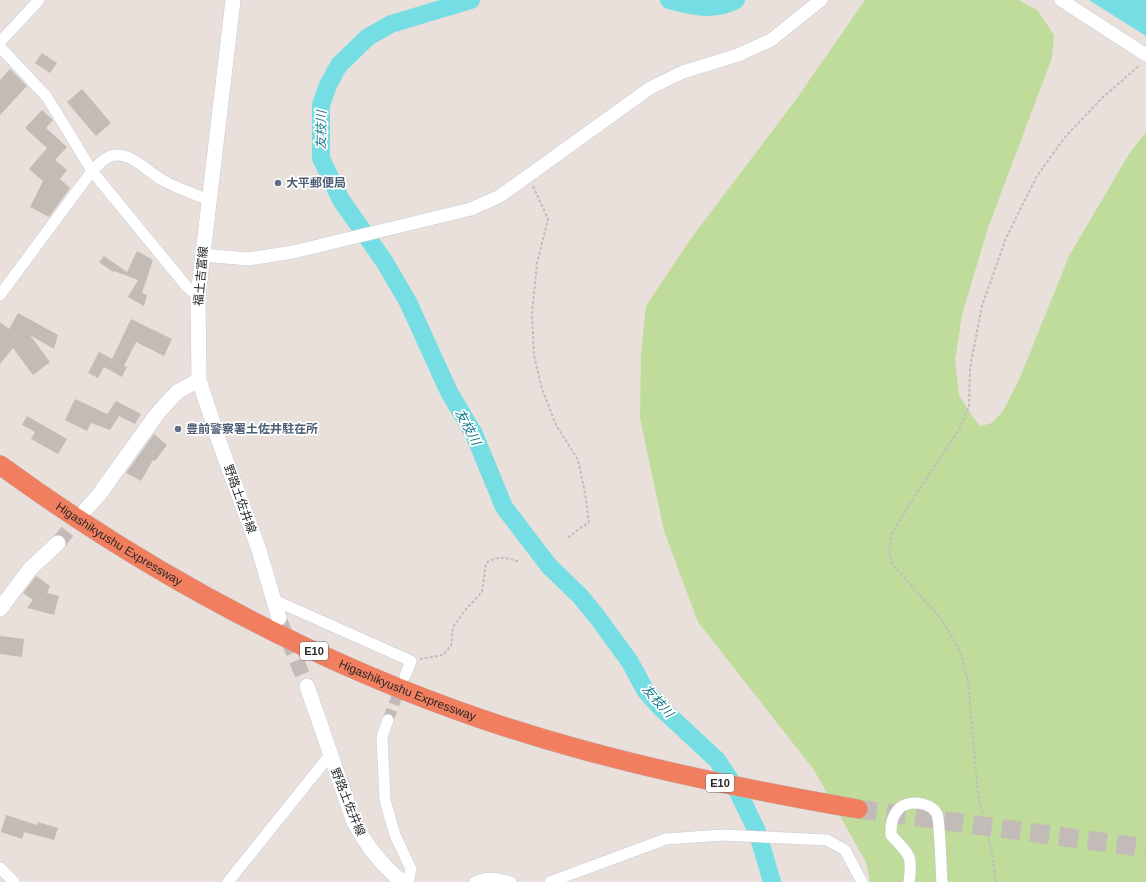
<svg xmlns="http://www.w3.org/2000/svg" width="1146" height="882" viewBox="0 0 1146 882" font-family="Helvetica,'Noto Sans JP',sans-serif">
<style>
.green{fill:#bfdc9b}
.water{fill:#75dee4}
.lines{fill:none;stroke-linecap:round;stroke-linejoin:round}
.river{stroke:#75dee4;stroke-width:18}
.building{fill:#c2bbb6}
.minor-tunnel{stroke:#c2bbb7;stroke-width:11;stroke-dasharray:11 5.5;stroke-linecap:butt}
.secondary-tunnel{stroke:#c2bbb7;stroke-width:15;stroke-dasharray:15 8;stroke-linecap:butt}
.motorway-tunnel{stroke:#c2bbb7;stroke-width:19;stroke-dasharray:19 10;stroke-linecap:butt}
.minor-casing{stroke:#c6ccd5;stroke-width:12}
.tertiary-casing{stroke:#c6ccd5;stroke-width:14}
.secondary-casing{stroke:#c6ccd5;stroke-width:16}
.motorway-casing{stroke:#bebebe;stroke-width:20}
.path{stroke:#bebebe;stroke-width:2;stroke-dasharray:3 2;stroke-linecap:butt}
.minor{stroke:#fff;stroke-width:11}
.tertiary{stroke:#fff;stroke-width:13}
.secondary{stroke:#fff;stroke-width:15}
.motorway{stroke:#f17f5f;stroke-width:19}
.service-dot{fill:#5c6f8a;stroke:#fff;stroke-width:1.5}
.labels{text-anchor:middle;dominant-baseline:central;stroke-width:3.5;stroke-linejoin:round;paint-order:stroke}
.shield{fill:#fff;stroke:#686868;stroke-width:1}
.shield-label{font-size:11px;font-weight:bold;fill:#282828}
.service-label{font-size:12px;font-weight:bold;fill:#4e5e75;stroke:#fff;text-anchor:start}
.street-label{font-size:12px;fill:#282828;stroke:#fff}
.water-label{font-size:13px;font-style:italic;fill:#187d8d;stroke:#fff}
</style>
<rect width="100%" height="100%" fill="#e9e0db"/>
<path class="green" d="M865,0h154l19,11 16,24 -2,23 -64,170 -26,87 -7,46 4,34 13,21 8,10 12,-3 11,-12 16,-31 50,-124 60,-102 17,-22v750h-276l-4,-20 -52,-92 -116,-148 -34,-91 -24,-113 1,-64 5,-48 46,-69 103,-136z"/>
<path class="water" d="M1089,0h57v36z"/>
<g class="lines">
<path class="river" d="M471,0l-80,24 -23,13 -29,28 -11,20 -7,20v53l20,42 43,61 24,41 41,90 25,42 30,73 45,59 31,30 18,22 32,44 15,28 15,17 57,53 21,32 19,39 15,51
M669,0c22,6 46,12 67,0"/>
</g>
<path class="building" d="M42,53l15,10 -7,10 -15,-10z
M10,69l17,17 -27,29v-35z
M82,89l29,34 -15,13 -29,-34z
M42,110l11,10 -7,8 21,19 -12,13 12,10 -7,9 10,9 -21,29 -19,-10 13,-26 -14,-12 18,-21 -22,-20z
M137,251l16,9 -11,33 5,2 -3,11 -16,-9 10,-17 -24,-9 -1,1 -14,-10 5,-6 23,16z
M18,313l40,22 -4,14 -24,-14 20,27 -17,13 -20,-27 -13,16v-42l9,7z
M131,319l41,20 -8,17 -28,-14 -12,24 3,1 -5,10 -18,-10 -6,11 -10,-5 11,-21 13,7z
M75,399l32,15 9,-13 25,13 -6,10 -16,-8 -9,14 -19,-7 -4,8 -22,-11z
M27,416l40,23 -9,15 -27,-15 4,-7 -13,-7z
M154,434l13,11 -12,16 -2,-1 -12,21 -15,-8z
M36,576l14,10 -3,7 12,3 -5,19 -27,-7 6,-8 -10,-7z
M0,636l24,3 -2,18 -22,-3z
M6,815l31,10 1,-3 20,6 -4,12 -30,-8 -2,7 -21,-7z"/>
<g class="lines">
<path class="minor-tunnel" d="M388,720l14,-37"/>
<path class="secondary-tunnel" d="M58,543l26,-32
M279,618l28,68"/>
<path class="motorway-tunnel" d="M858,809l288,39"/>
<g class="minor-casing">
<path id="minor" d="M0,42l39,-42
M0,47l47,50 45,74 95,116 11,9
M0,295l92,-124c7,-7 14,-16 25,-16 18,0 34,20 49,27 13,7 29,12 43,18
M274,600l137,61 -6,15
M388,720l-6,17 3,63 10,35 16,34 -3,13
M0,868l14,14
M228,882l102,-127
M475,882c13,-6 22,-4 36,0
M550,882l116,-43 57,-4 104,5 18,10 17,32
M909,882c4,-28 0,-27 -18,-47 0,-9 0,-16 6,-24 8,-12 33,-10 40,3 3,7 4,56 5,68"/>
</g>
<g class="tertiary-casing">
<path id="tertiary" d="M1061,0l85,55
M203,255l45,4 45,-7 178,-43 29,-13 150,-108 33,-16 55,-17 33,-15 50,-40"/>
</g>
<g class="secondary-casing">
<path id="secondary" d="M199,380l22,67 38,103 20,68
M86,509l12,-13 59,-82 20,-22 22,-12 -1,-84 35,-296
M0,609l30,-40 28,-26
M307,686l47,136c12,24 27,42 48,60"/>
</g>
<g class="motorway-casing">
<g id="motorway">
<path id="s1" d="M0,465c174,127 374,229 583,285 91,25 183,43 275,59"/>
</g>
</g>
<path class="path" d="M533,186l15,33 -11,44 -5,50 2,43 8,33 14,36 22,35 7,33 4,29 -22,16
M420,659l23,-4 8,-9 2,-19 13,-18 16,-17 4,-29c12,-8 21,-5 34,-1
M996,882l-5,-34 -13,-54 -10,-113 -8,-30 -18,-31 -50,-56 -3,-13 3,-17 15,-26 53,-80 9,-22 1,-38 12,-62 24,-68 31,-62 28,-39 37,-39 38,-33"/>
<use href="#minor" class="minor"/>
<use href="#tertiary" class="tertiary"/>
<use href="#secondary" class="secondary"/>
<use href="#motorway" class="motorway"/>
</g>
<g class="service-dot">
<circle cx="278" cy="183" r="4"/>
<circle cx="178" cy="429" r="4"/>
</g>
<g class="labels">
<g class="shield">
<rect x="300" y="642" width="28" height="18" rx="3"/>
<rect x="706" y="774" width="28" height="18" rx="3"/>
</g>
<g class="shield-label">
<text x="314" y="651">E10</text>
<text x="720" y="783">E10</text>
</g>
<g class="service-label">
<text x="286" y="183">大平郵便局</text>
<text x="186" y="429">豊前警察署土佐井駐在所</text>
</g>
<g class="street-label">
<text transform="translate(201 276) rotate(-85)">福土吉富線</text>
<text transform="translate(240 499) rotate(70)">野路土佐井線</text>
<text stroke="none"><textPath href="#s1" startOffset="143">Higashikyushu Expressway</textPath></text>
<text stroke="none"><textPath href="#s1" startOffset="467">Higashikyushu Expressway</textPath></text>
<text transform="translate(348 802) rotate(68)">野路土佐井線</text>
</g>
<g class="water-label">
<text transform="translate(321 130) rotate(-89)">友枝川</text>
<text transform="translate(468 427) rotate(62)">友枝川</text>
<text transform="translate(658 701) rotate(48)">友枝川</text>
</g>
</g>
</svg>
